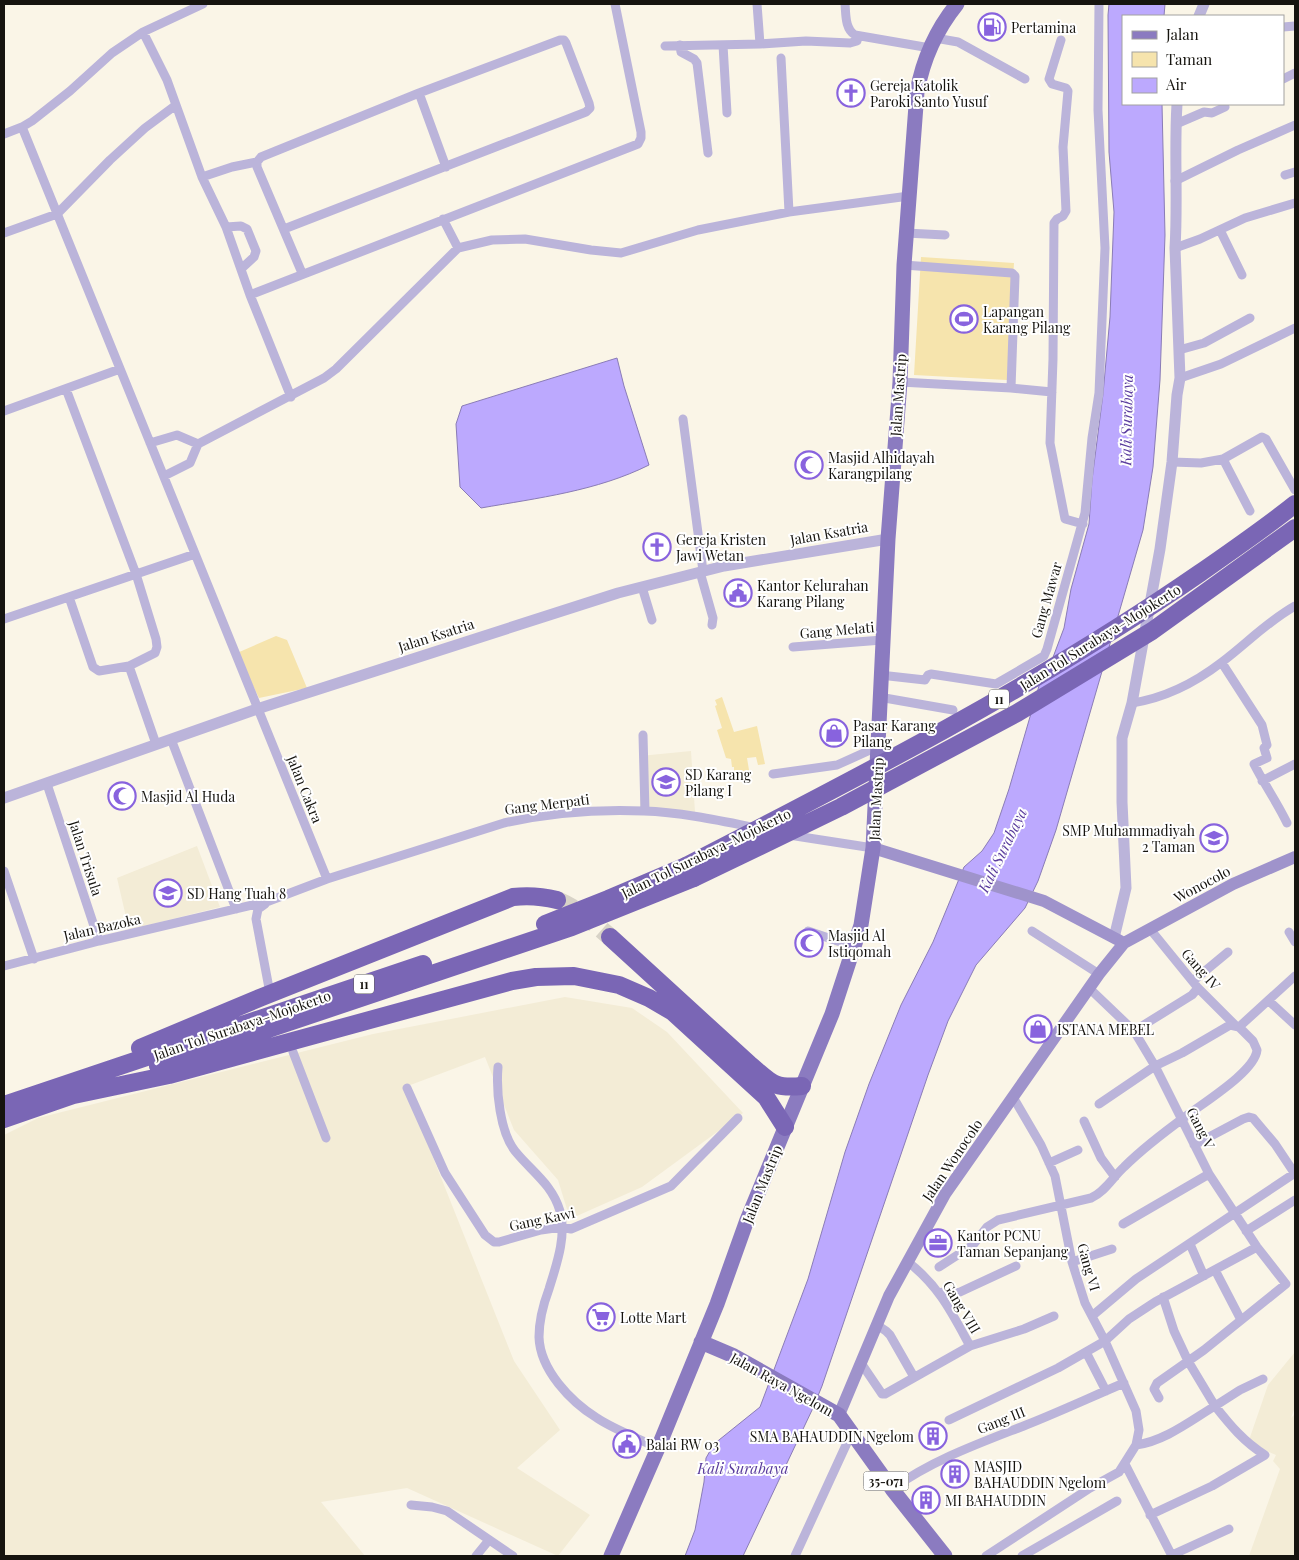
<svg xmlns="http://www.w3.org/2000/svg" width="1299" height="1560" viewBox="0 0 1299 1560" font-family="'Playfair Display',serif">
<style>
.built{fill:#f3ecd6}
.green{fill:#f6e4ad}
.water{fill:#bca9fe;stroke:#8a7cb6}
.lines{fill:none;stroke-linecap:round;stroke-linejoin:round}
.motorway-tunnel{stroke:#d8d3c7;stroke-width:18;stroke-dasharray:18 9;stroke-linecap:butt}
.minor{stroke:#bbb4da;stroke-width:9}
.tertiary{stroke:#bbb4da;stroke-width:11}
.secondary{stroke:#9f93cb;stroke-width:12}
.primary{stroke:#8b7bc0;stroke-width:15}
.motorway{stroke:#7a66b5;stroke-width:18}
.motorway-bridge{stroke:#7a66b5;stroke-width:18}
.labels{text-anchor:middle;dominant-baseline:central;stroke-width:4;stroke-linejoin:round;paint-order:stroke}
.shield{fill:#fff;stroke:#5c5a57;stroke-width:1}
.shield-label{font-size:12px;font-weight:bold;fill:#16140f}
.poi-label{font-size:14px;fill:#16140f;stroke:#fff;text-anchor:start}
.street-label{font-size:14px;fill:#16140f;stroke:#fff}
.water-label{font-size:15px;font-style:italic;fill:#5a3c9d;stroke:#fff}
</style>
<rect width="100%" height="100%" fill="#faf5e7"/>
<path class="built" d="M691,751l4,61 -55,-4v-52z
M197,846l23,61 -91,23 -12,-52z
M565,997l67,11 35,24 76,81 -101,74 -72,32 -12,-39 -44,-50 -29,-73 -80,30 109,274 46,69 -43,38 73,47 -32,41 -151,-68 -86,14 44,54h-361v-421l34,-17 335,-84z
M1295,1352v55l-4,11 4,-4v142h-46l31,-87 -7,-8 3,-6 -28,-12 20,-58z"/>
<path class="green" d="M921,257l93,6 -7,117 -93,-5z
M276,636l11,4 20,48 -48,10 -22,-45z
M722,697l12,35 23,-6 8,38 -7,1 -2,-8 -9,1 3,18 -16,1v-10h-2l-1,-8 -5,-1 -9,-28 5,-2 -7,-22 2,-1 -2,-5z"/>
<path class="water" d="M1109,4h56l-1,12h-41v88h39l3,131 -5,145 -7,87 -10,63 -87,300 -18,51 -13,27 -49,57 -28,56 -20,54 -106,311 -9,22 -70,148h-58l10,-26 9,-48 2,-24 8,-14 46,-37 48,-128 37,-127 24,-68 32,-79 32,-63 31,-75 18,-16 12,-18 15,-44 32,-110 11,-19 12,-32 7,-39 18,-65 3,-44 11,-86 7,-77 4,-105 -5,-60 -1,-137z
M617,358l7,28 25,79c-52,26 -111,33 -168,43l-21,-21 -4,-63 6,-18z"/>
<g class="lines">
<path class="motorway-tunnel" d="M557,900c21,9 36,22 53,37"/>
<path class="minor" d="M757,4l3,40
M845,4c1,11 0,25 10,31l75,13
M1283,27l12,-1
M143,32l24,48 35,97 24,50 24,68 41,102
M935,38l23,4 67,37
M1061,40l-12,39 3,5 14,4 2,3 -5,56 3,64 -3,5 -6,3 -3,4 -1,136 -3,84 15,76 18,5
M680,45l1,7 13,7 3,4 11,90
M723,45l4,68
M665,46l95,-2 46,-3 44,2 7,-2 1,-5
M781,58l8,154
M1283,79l12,-6
M419,93l27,74
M1176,124l28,-12 8,1 13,-6
M22,127l305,752
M4,134l18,-7 10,-6 38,-30 42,-38 31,-21 60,-28
M257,162l4,-5 158,-64 141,-53h4l2,3 23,60 1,5 -4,4 -302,117
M257,162v5l45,106
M1285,175l10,-3
M202,177l30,-10 25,-5
M1175,181l63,-31 57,-25
M443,219l15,29
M226,227l15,-1 6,3 9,22 -2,6 -13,12
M1220,230l22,45
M4,233l53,-19 53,-54 35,-32 31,-23
M906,233l39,2
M1175,248l25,-9 45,-21 50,-15
M904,265l108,8 3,3 -4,112
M250,295l388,-151 3,-6v-6l-26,-128
M1179,350l25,-7 46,-25
M1180,378l41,-14 74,-36
M900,382l111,6 41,4
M66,389l70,185 20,65 1,8 -2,6 -26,13 -30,5 -6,-4 -24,-70
M4,411l116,-42
M683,419l20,152
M150,443l27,-8 21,9
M1223,459l27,52
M1172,462l29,1 22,-4 39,-22 4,2 29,51
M164,476l26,-13 8,-19 126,-66 12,-9 122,-121 34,-8 33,-1 66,11 30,3 77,-23 91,-18 120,-16
M700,572l13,46 -1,7
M642,587l10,33
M4,619l191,-65
M793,647l89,-7
M1222,663l40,62 5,20 -3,3 3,10 -13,6c10,20 23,38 33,59
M129,666l27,78
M880,675l45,5 3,-5 3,-1 65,10 48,-28 3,-7 38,-136 7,-75 7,-45 6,-145 -7,-138 1,-106
M879,697l74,13
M1132,703c33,-5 64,-21 90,-41 24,-18 46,-41 73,-56
M643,735l2,76
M171,739l65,170
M773,774l64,-9 42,-19
M1262,781l33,-17
M47,784l52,157
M789,835l84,13
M4,871l30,88
M265,904l-7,5 -2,10 13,69
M1150,929l48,59 37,37
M1032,931l67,43
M1289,932l6,10
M801,945l7,-14 47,16
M4,966l95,-25 170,-40 58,-22 177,-56c45,-10 93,-14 140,-12 36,1 78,10 113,17
M1193,981l35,-29
M1089,988l45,43 21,35 54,108 48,73 29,37 -82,66 -47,33 -3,6 5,9
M1269,1001l26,24
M1134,1031l58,-36 6,-7
M293,1052l33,86
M498,1067c-2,24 2,65 17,84 17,21 37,33 45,60 7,25 -4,55 -11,78 -6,16 -10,31 -10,48 1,33 32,65 58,81 18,12 41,20 61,30
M407,1088l38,85 40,62 9,7h5l42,-12 21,-3 9,2 100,-43 67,-68
M1099,1104l56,-38 27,-13 48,-28 9,2 56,-51
M1084,1121l17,37 14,19
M1194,1145l49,-26 6,-2 4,1 22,26 20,30
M1049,1163l29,-13
M1123,1224l86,-50
M1246,1231l49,-31
M1190,1244l14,32
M908,1262c31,24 44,51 62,84
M1072,1262l40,-13
M939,1267l34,-22 14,-18 11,-7 93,-22c14,-6 22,-21 33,-31 19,-19 43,-37 65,-53 17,-13 66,-43 68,-64l-4,-9 -14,-14
M1215,1270l26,50
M939,1293c8,-3 13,1 21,-1l56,-26
M1163,1297l11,34 14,30 27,45 25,-16 23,-11
M1092,1316l44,-37 159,-106
M877,1325l9,6 4,4 24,42
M1086,1352l20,39
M861,1363l19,28 2,3h3l85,-48 54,-17 30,-13
M949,1420l109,-52 47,-27 24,-22 26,-17 102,-55
M1136,1445c29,-4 54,-24 79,-39 15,19 29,36 50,49l-53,31 -62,29
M1125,1464l47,92
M892,1489c40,-29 88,-46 134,-64 33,-13 65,-28 98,-42
M411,1505l21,2 15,4 66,45
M1172,1555l57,-26
M476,1556l13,-16
M795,1556l57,-124
M986,1556l104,-68 29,-16 17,-27 3,-15 -3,-19 -31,-70 -20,-38 -13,-41 -17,-86 -14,-31 -28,-48
M1022,1556l95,-55"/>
<path class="tertiary" d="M1199,16l5,-12
M4,798l253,-89 361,-116 106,-27 164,-27
M1114,938l12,-50 -4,-86v-64l10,-35 28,-154 12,-87 5,-67 3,-17 -5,-130c3,-48 -1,-96 2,-144"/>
<path class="secondary" d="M873,848l171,53 80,42
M839,1415l50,-119 56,-102 154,-220 25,-31 109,-59 62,-27"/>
<path class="primary" d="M701,1342l33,14 105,59 53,74 53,67
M611,1556l47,-108 59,-144 30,-84 85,-206 29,-89 12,-77 15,-309 12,-157 4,-117 13,-173c6,-33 19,-62 40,-88"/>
<path class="motorway" d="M545,924l63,-25 78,-33
M610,937l139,127c22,18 23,25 53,22
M140,1048l122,-51 251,-100c16,-2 28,-1 44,3
M158,1066l414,-139 122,-49
M69,1096l100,-21 343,-94 24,-4 38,-1 45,9 30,13 24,14 93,85 19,30
M4,1105l419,-141
M4,1119l75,-26"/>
<path class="motorway-bridge" d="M686,866c175,-90 352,-181 514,-293 33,-23 65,-45 95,-69
M694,878l147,-71 176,-94 135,-82 143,-103"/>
</g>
<defs>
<g id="fuel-ring" transform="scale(1.4375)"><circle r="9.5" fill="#fff" stroke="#8863de" stroke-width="1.5"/><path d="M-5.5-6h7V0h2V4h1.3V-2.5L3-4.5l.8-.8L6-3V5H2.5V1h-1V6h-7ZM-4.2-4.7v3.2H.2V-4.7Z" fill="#8863de"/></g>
<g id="church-ring" transform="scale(1.4375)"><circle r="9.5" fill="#fff" stroke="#8863de" stroke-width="1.5"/><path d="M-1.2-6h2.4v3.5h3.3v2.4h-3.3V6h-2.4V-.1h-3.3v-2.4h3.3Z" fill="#8863de"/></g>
<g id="stadium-ring" transform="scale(1.4375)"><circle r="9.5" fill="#fff" stroke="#8863de" stroke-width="1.5"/><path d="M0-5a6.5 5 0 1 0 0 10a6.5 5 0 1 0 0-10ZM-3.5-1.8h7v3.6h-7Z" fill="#8863de"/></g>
<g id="mosque-ring" transform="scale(1.4375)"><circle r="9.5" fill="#fff" stroke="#8863de" stroke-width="1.5"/><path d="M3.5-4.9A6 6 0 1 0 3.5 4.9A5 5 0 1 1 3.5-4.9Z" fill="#8863de"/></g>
<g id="civic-ring" transform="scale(1.4375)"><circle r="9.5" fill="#fff" stroke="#8863de" stroke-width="1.5"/><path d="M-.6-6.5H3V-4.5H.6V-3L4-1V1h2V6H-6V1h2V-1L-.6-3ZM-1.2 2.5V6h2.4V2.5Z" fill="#8863de"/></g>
<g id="shop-ring" transform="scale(1.4375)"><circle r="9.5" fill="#fff" stroke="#8863de" stroke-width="1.5"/><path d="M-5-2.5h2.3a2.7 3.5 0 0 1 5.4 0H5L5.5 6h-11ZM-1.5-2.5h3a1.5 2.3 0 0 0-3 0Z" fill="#8863de"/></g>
<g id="school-ring" transform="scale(1.4375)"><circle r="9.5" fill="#fff" stroke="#8863de" stroke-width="1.5"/><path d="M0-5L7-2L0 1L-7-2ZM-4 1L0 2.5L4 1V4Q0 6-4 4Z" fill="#8863de"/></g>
<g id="office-ring" transform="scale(1.4375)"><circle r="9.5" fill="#fff" stroke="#8863de" stroke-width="1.5"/><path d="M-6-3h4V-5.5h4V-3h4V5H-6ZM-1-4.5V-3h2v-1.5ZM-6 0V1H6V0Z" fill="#8863de"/></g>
<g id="supermarket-ring" transform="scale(1.4375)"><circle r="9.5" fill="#fff" stroke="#8863de" stroke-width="1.5"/><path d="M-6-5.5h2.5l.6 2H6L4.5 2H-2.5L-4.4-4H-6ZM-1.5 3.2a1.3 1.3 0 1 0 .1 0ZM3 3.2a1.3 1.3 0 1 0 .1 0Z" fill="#8863de"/></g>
<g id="building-ring" transform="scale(1.4375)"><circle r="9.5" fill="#fff" stroke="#8863de" stroke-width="1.5"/><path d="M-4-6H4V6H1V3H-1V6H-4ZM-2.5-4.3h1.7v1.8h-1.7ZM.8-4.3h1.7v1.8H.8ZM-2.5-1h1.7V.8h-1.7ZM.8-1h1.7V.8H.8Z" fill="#8863de"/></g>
</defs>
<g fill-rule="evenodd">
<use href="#fuel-ring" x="992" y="27"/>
<use href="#church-ring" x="851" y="93"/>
<use href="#stadium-ring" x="964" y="319"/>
<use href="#mosque-ring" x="809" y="465"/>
<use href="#church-ring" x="657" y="547"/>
<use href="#civic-ring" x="738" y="593"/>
<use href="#shop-ring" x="834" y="733"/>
<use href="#school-ring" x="666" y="782"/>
<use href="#mosque-ring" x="122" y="796"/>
<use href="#school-ring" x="1214" y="838"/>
<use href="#school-ring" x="168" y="893"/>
<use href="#mosque-ring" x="809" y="943"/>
<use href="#shop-ring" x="1038" y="1029"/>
<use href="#office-ring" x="938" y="1243"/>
<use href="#supermarket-ring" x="601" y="1317"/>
<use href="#building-ring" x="933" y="1436"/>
<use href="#civic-ring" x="627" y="1444"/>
<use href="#building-ring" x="955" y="1474"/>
<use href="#building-ring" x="926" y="1500"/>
</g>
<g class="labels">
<g class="shield">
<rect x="989" y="689.5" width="20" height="19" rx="4"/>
<rect x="354" y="974.5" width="20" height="19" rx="4"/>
<rect x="863.5" y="1471.5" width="45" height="19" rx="4"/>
</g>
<g class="shield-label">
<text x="999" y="699">11</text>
<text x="364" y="984">11</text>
<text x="886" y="1481">35-071</text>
</g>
<g class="poi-label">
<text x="1011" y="27">Pertamina</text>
<text x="870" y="85">Gereja Katolik<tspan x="870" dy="16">Paroki Santo Yusuf</tspan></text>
<text x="983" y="311">Lapangan<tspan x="983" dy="16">Karang Pilang</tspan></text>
<text x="828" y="457">Masjid Alhidayah<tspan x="828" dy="16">Karangpilang</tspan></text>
<text x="676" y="539">Gereja Kristen<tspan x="676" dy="16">Jawi Wetan</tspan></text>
<text x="757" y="585">Kantor Kelurahan<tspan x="757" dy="16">Karang Pilang</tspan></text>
<text x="853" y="725">Pasar Karang<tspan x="853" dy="16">Pilang</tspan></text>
<text x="685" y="774">SD Karang<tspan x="685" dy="16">Pilang I</tspan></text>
<text x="141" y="796">Masjid Al Huda</text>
<text x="1195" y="830" text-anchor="end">SMP Muhammadiyah<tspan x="1195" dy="16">2 Taman</tspan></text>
<text x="187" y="893">SD Hang Tuah 8</text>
<text x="828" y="935">Masjid Al<tspan x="828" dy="16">Istiqomah</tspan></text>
<text x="1057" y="1029">ISTANA MEBEL</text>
<text x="957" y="1235">Kantor PCNU<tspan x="957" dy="16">Taman Sepanjang</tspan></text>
<text x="620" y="1317">Lotte Mart</text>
<text x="914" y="1436" text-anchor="end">SMA BAHAUDDIN Ngelom</text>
<text x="646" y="1444">Balai RW 03</text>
<text x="974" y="1466">MASJID<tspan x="974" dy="16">BAHAUDDIN Ngelom</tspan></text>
<text x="945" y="1500">MI BAHAUDDIN</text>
</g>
<g class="street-label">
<text transform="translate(898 395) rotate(-86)">Jalan Mastrip</text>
<text transform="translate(829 533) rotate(-10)">Jalan Ksatria</text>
<text transform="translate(1046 600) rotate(-74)">Gang Mawar</text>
<text transform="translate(837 630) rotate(-5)">Gang Melati</text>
<text transform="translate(436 635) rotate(-18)">Jalan Ksatria</text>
<text transform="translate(1100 637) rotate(-32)">Jalan Tol Surabaya–Mojokerto</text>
<text transform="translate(305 789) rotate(68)">Jalan Cakra</text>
<text transform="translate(876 799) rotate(-87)">Jalan Mastrip</text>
<text transform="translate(547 804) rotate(-7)">Gang Merpati</text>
<text transform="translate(706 853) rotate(-26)">Jalan Tol Surabaya–Mojokerto</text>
<text transform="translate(86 858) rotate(72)">Jalan Trisula</text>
<text transform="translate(1202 884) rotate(-28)">Wonocolo</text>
<text transform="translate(102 927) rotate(-13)">Jalan Bazoka</text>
<text transform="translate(1201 969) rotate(48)">Gang IV</text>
<text transform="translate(242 1025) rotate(-19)">Jalan Tol Surabaya–Mojokerto</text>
<text transform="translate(1201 1128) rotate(63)">Gang V</text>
<text transform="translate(952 1160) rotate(-56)">Jalan Wonocolo</text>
<text transform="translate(762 1184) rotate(-68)">Jalan Mastrip</text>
<text transform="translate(542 1219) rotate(-12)">Gang Kawi</text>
<text transform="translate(1089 1267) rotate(74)">Gang VI</text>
<text transform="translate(962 1307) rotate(59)">Gang VIII</text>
<text transform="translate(782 1384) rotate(29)">Jalan Raya Ngelom</text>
<text transform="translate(1001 1420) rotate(-22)">Gang III</text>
</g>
<g class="water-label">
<text transform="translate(1126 420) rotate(-89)">Kali Surabaya</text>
<text transform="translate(1002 850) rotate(-64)">Kali Surabaya</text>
<text x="743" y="1468">Kali Surabaya</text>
</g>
</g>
<rect width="1299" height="1560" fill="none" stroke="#16140f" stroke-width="10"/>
<rect x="1122" y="15" width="162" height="90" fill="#ffffff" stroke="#a2a19f"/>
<rect x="1132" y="31" width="25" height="8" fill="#8b7bc0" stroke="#a2a19f"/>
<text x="1166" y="40" font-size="15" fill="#16140f">Jalan</text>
<rect x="1132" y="52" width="25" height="15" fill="#f6e4ad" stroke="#a2a19f"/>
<text x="1166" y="65" font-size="15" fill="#16140f">Taman</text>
<rect x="1132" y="78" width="25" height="15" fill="#bca9fe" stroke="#a2a19f"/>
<text x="1166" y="90" font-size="15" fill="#16140f">Air</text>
</svg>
